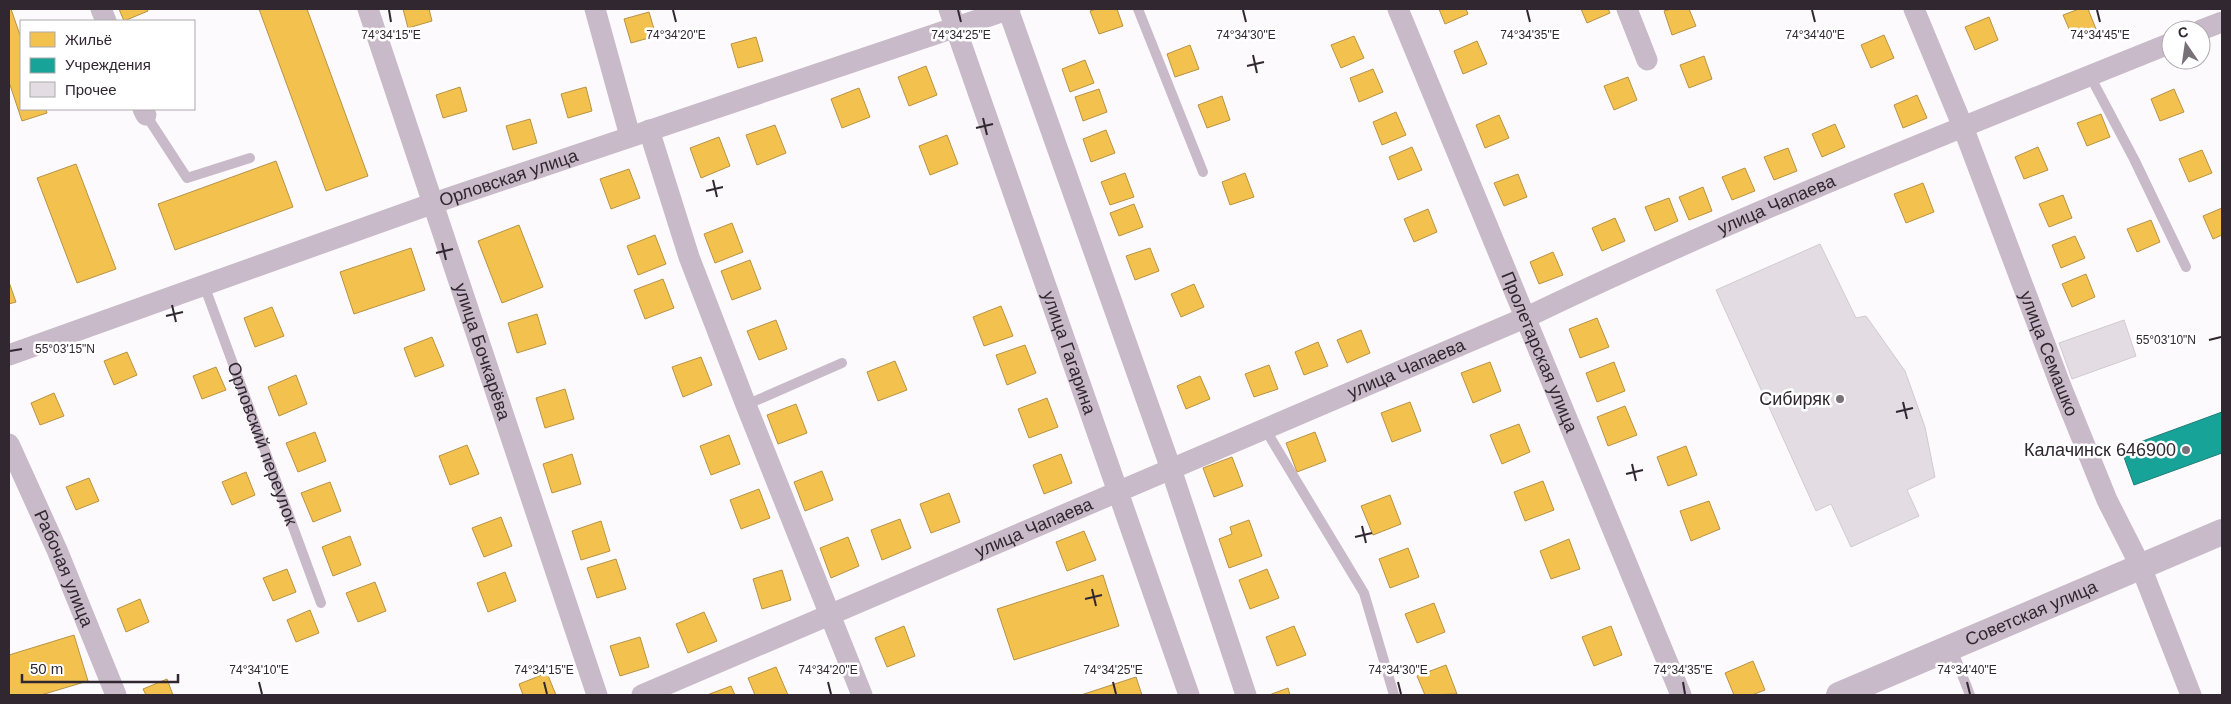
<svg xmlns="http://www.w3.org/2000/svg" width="2231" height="704" viewBox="0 0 2231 704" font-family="Arial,sans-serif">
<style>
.homes{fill:#f2c14e;stroke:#b89345}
.public{fill:#17a398;stroke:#1e7e79}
.building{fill:#e3dde3;stroke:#d1cbd1}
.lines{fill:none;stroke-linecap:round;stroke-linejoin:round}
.service{stroke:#c8bac8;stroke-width:10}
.minor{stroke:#c8bac8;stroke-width:21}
.tertiary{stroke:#c8bac8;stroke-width:26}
.ticks{fill:none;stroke:#302730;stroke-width:2}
.poi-dot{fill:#787178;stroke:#fff;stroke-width:2}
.labels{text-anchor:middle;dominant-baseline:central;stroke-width:5;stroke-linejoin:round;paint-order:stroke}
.street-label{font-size:18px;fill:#302730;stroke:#fff}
.poi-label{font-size:18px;fill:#302730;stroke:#fff;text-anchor:end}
.ticks-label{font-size:12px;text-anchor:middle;fill:#302730;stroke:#fff;stroke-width:5;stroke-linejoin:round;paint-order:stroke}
</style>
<rect width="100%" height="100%" fill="#fdfafd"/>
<path class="homes" d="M9,9h2l10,29v71h25l1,4 -25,8 -13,-39z
M119,9h28l1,2 -24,10z
M259,9h48l61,167 -42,15z
M403,9h26l3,12 -24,7z
M1096,9h21l6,17 -24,8 -9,-23z
M1439,9h27l2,5 -23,10z
M1581,9h27l2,4 -23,10z
M1671,9h18l7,17 -24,9 -8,-24z
M2079,9h9l8,20 -23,9 -10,-23z
M649,12l7,24 -25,7 -7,-24z
M1989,17l9,23 -23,10 -10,-23z
M1884,35l10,23 -23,10 -10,-23z
M1354,36l10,22 -23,10 -10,-23z
M756,37l7,24 -25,7 -7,-24z
M1477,41l10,23 -24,10 -9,-23z
M1190,45l9,24 -24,8 -8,-23z
M1704,56l8,23 -23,9 -9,-23z
M1085,60l9,23 -24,9 -8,-23z
M926,66l11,29 -28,11 -11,-29z
M1373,69l10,23 -24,10 -9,-24z
M1628,77l9,23 -23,10 -10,-24z
M460,87l7,24 -24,7 -7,-23z
M586,87l6,24 -24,7 -7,-24z
M859,88l11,29 -28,11 -11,-29z
M1099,89l8,23 -24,9 -8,-24z
M2174,89l10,23 -24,9 -9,-22z
M1917,95l10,23 -24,10 -9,-23z
M1222,96l8,24 -23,8 -9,-23z
M1396,112l10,23 -24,10 -9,-23z
M2101,114l9,23 -23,9 -10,-23z
M1499,115l10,23 -24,10 -9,-23z
M530,119l7,24 -24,7 -7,-24z
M1835,124l10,23 -23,10 -10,-23z
M775,125l11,28 -29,12 -11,-30z
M1106,130l9,23 -24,9 -8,-23z
M947,135l11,29 -28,11 -11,-29z
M719,137l11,29 -29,12 -11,-30z
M1412,147l10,23 -24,10 -9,-23z
M2038,147l10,23 -24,9 -9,-22z
M1788,148l9,23 -23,9 -10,-23z
M2202,150l10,23 -23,9 -10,-23z
M276,161l17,46 -118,43 -17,-46z
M76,164l40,105 -39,14 -40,-105z
M1745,168l10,23 -23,9 -10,-23z
M629,169l11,29 -29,11 -11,-30z
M1125,173l9,24 -24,8 -9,-23z
M1245,173l9,24 -24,8 -8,-23z
M1518,174l9,23 -23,9 -10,-23z
M1923,183l11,29 -28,11 -12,-29z
M1703,187l9,24 -23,9 -10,-23z
M2063,195l9,23 -23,9 -10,-23z
M1669,198l9,23 -23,10 -10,-24z
M1134,204l9,23 -24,9 -9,-23z
M2222,208v27l-9,4 -10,-23z
M1428,209l9,23 -23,10 -10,-23z
M1615,218l10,23 -23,10 -10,-23z
M2151,220l9,22 -23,10 -10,-23z
M732,223l11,29 -28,11 -11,-29z
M519,225l24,62 -41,16 -24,-62z
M655,235l11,29 -28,11 -11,-29z
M2075,236l10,22 -24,10 -9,-23z
M411,248l14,42 -71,24 -14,-42z
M1150,248l9,23 -24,9 -9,-24z
M1553,252l10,23 -24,9 -9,-22z
M750,260l11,29 -29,11 -11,-29z
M2086,274l9,23 -23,10 -10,-23z
M663,279l11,29 -29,11 -11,-29z
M9,282l7,20 -7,2z
M1194,284l10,23 -23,10 -10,-23z
M1001,306l12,30 -29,10 -11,-29z
M272,307l12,29 -29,11 -11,-29z
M537,314l9,30 -29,9 -9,-30z
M1597,318l12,29 -29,11 -11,-29z
M776,320l11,29 -28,11 -12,-29z
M1361,330l9,23 -23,10 -10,-23z
M432,337l12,29 -29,11 -11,-29z
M1318,342l10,24 -24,9 -9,-23z
M1025,345l11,28 -29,12 -11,-30z
M127,352l10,23 -23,10 -10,-24z
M701,357l11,28 -29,12 -11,-30z
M895,361l12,29 -29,11 -11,-29z
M1490,362l11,29 -28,12 -12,-30z
M1614,362l11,29 -28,11 -11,-29z
M1269,365l9,24 -24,8 -9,-23z
M216,367l10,23 -24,9 -9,-23z
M296,375l11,29 -28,12 -11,-29z
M1200,376l10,23 -24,10 -9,-23z
M565,389l9,30 -29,9 -9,-30z
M54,393l10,23 -24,9 -9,-22z
M1047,398l11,29 -29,11 -11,-29z
M1410,402l11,29 -29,11 -11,-29z
M796,404l11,29 -29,11 -11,-29z
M1625,406l12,29 -29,11 -11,-29z
M1519,424l11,28 -28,12 -12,-29z
M315,432l11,29 -28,11 -12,-29z
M1315,432l11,29 -29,11 -11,-29z
M729,435l11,29 -29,11 -11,-29z
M467,445l12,29 -29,11 -11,-29z
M1686,446l11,29 -29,11 -11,-29z
M572,454l9,30 -29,9 -9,-29z
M1061,454l11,29 -28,11 -11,-29z
M1232,457l11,29 -29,11 -11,-29z
M822,471l11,29 -28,11 -11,-29z
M246,472l9,23 -23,10 -10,-23z
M89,478l10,23 -23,9 -10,-23z
M1543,481l11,29 -29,11 -11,-29z
M330,482l11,29 -28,11 -12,-29z
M759,489l11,29 -29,11 -11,-29z
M949,493l11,29 -29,11 -11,-29z
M1390,495l11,29 -28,11 -12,-29z
M1709,501l11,28 -29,12 -11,-30z
M501,517l11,29 -28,11 -12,-29z
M900,519l11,29 -29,12 -11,-30z
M1249,520l13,36 -33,12 -10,-29 13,-5 -2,-7z
M601,521l9,30 -29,9 -9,-29z
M1084,531l12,29 -29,11 -11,-29z
M350,536l11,29 -28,11 -11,-29z
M848,537l11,29 -28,12 -11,-30z
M1569,539l11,30 -29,10 -11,-28z
M1408,548l11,29 -29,11 -11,-29z
M616,559l10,30 -29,9 -10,-30z
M287,569l9,23 -23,9 -10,-23z
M1267,569l12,29 -29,11 -11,-29z
M782,570l9,30 -29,9 -9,-30z
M505,572l11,29 -28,11 -11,-29z
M1103,575l16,51 -105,34 -17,-51z
M375,582l11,29 -28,11 -12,-29z
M140,599l9,23 -23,10 -9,-23z
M1434,603l11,29 -28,11 -12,-29z
M310,610l9,23 -23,9 -9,-22z
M704,612l13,29 -29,12 -12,-29z
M904,626l11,30 -28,11 -12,-29z
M1294,626l12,29 -29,11 -11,-29z
M1611,626l11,29 -28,11 -12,-29z
M74,635l14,46 -47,14h-32v-40z
M640,637l9,30 -29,9 -10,-30z
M1753,661l12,29 -13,5h-18l-9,-22z
M1446,665l11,29 -32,1 -8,-19z
M776,667l12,28h-33l-7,-17z
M547,673l9,22h-33l-4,-11z
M1136,677l6,18h-61z
M167,679l6,16h-27l-3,-6z
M731,686l4,9h-28z
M1288,688l2,7h-21z"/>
<path class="public" d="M2222,412v41l-88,32 -13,-36z"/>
<path class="building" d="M1820,244l36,74 10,-2 39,55 20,56 10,50 -28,13 12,26 -68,31 -20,-43 -15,7 -100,-221z
M2124,320l12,36 -64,23 -13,-36z"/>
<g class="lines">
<g class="service">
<path d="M1138,9l65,163"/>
<path d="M2090,76l44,83 52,108"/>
<path d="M146,115l41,63 63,-20"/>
<path id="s1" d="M204,285l117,318"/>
<path d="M746,405l96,-42"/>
<path d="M1265,429l99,164 30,102"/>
<path d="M1952,649l18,46"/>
</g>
<g class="minor">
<path d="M101,9l5,12"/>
<path id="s2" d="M368,9l229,686"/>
<path d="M595,9l35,127"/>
<path id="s3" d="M949,9l240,686"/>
<path d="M1008,9l163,460 75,226"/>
<path id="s4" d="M1398,9l283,686"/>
<path d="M1627,9l20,51"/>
<path id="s5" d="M1914,9l49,118 97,257 47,116 34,67 50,128"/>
<path d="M2201,30l21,-8"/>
<path d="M143,109l3,6"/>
<path d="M649,130l40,127 57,148 116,290"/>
<path id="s6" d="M9,355l425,-152 576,-194"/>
<path id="s7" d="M9,444l48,106 59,145"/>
<path id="s8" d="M642,695l885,-378c210,-101 428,-187 644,-274"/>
</g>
<path class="tertiary" id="s9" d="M1839,695l383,-163"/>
</g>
<path class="ticks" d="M389,10l2,12M673,10l3,12M958,10l3,12M1243,10l3,12M1527,10l3,12M1812,10l3,12M2097,10l3,12M1253,55l4,18M1247,66l17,-4M983,118l4,17M976,128l17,-4M713,180l4,17M706,191l17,-4M442,243l4,17M436,253l17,-4M172,305l4,17M166,316l17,-4M2209,340l12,-3M10,351l12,-2M1903,402l4,17M1896,412l17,-4M1632,464l4,17M1626,474l17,-4M1362,526l4,17M1355,537l17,-4M1092,589l4,17M1085,599l17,-4M259,682l3,12M544,682l3,12M828,682l3,12M1113,682l3,12M1398,682l3,12M1683,682l2,12M1967,682l3,12"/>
<g class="poi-dot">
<circle cx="1840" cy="399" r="5"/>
<circle cx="2186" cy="450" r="5"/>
</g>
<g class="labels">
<g class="street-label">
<text stroke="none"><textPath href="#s6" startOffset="530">Орловская улица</textPath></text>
<text stroke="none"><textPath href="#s8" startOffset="1236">улица Чапаева</textPath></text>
<text stroke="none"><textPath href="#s2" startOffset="361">улица Бочкарёва</textPath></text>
<text stroke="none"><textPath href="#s3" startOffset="364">улица Гагарина</textPath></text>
<text stroke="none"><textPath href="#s4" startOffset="371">Пролетарская улица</textPath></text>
<text stroke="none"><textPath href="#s5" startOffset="370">улица Семашко</textPath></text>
<text stroke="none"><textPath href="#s8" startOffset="831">улица Чапаева</textPath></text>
<text stroke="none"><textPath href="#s1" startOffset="169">Орловский переулок</textPath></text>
<text stroke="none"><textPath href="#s8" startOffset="426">улица Чапаева</textPath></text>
<text stroke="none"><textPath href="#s7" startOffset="136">Рабочая улица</textPath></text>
<text stroke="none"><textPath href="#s9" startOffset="209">Советская улица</textPath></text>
</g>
<g class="poi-label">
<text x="1830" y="399">Сибиряк</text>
<text x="2176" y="450">Калачинск 646900</text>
</g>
</g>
<g class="ticks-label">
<text x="391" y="39">74°34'15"E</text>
<text x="676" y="39">74°34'20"E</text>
<text x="961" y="39">74°34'25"E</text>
<text x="1246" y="39">74°34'30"E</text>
<text x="1530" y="39">74°34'35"E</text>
<text x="1815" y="39">74°34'40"E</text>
<text x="2100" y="39">74°34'45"E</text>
<text x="2166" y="344">55°03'10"N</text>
<text x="65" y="353">55°03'15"N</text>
<text x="259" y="674">74°34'10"E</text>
<text x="544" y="674">74°34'15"E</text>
<text x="828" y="674">74°34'20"E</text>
<text x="1113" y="674">74°34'25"E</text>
<text x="1398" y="674">74°34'30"E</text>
<text x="1683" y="674">74°34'35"E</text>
<text x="1967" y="674">74°34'40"E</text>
</g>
<rect width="2231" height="704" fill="none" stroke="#302730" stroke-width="20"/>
<rect x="20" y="20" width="175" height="90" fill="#ffffff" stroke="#aca9ac"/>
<rect x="30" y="32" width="25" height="15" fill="#f2c14e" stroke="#aca9ac"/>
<text x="65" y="45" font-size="15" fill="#302730">Жильё</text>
<rect x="30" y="58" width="25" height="15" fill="#17a398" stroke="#aca9ac"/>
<text x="65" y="70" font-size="15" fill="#302730">Учреждения</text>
<rect x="30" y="82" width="25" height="15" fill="#e3dde3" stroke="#aca9ac"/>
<text x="65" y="95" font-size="15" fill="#302730">Прочее</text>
<g transform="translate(2186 45) rotate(347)"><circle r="24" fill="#ffffff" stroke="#aca9ac"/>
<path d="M0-4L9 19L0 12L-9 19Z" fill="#787178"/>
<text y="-8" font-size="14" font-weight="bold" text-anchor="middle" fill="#302730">С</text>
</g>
<path d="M22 674v8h156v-8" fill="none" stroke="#302730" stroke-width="2.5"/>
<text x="30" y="674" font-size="15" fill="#302730" stroke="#ffffff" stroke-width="4" paint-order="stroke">50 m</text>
</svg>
